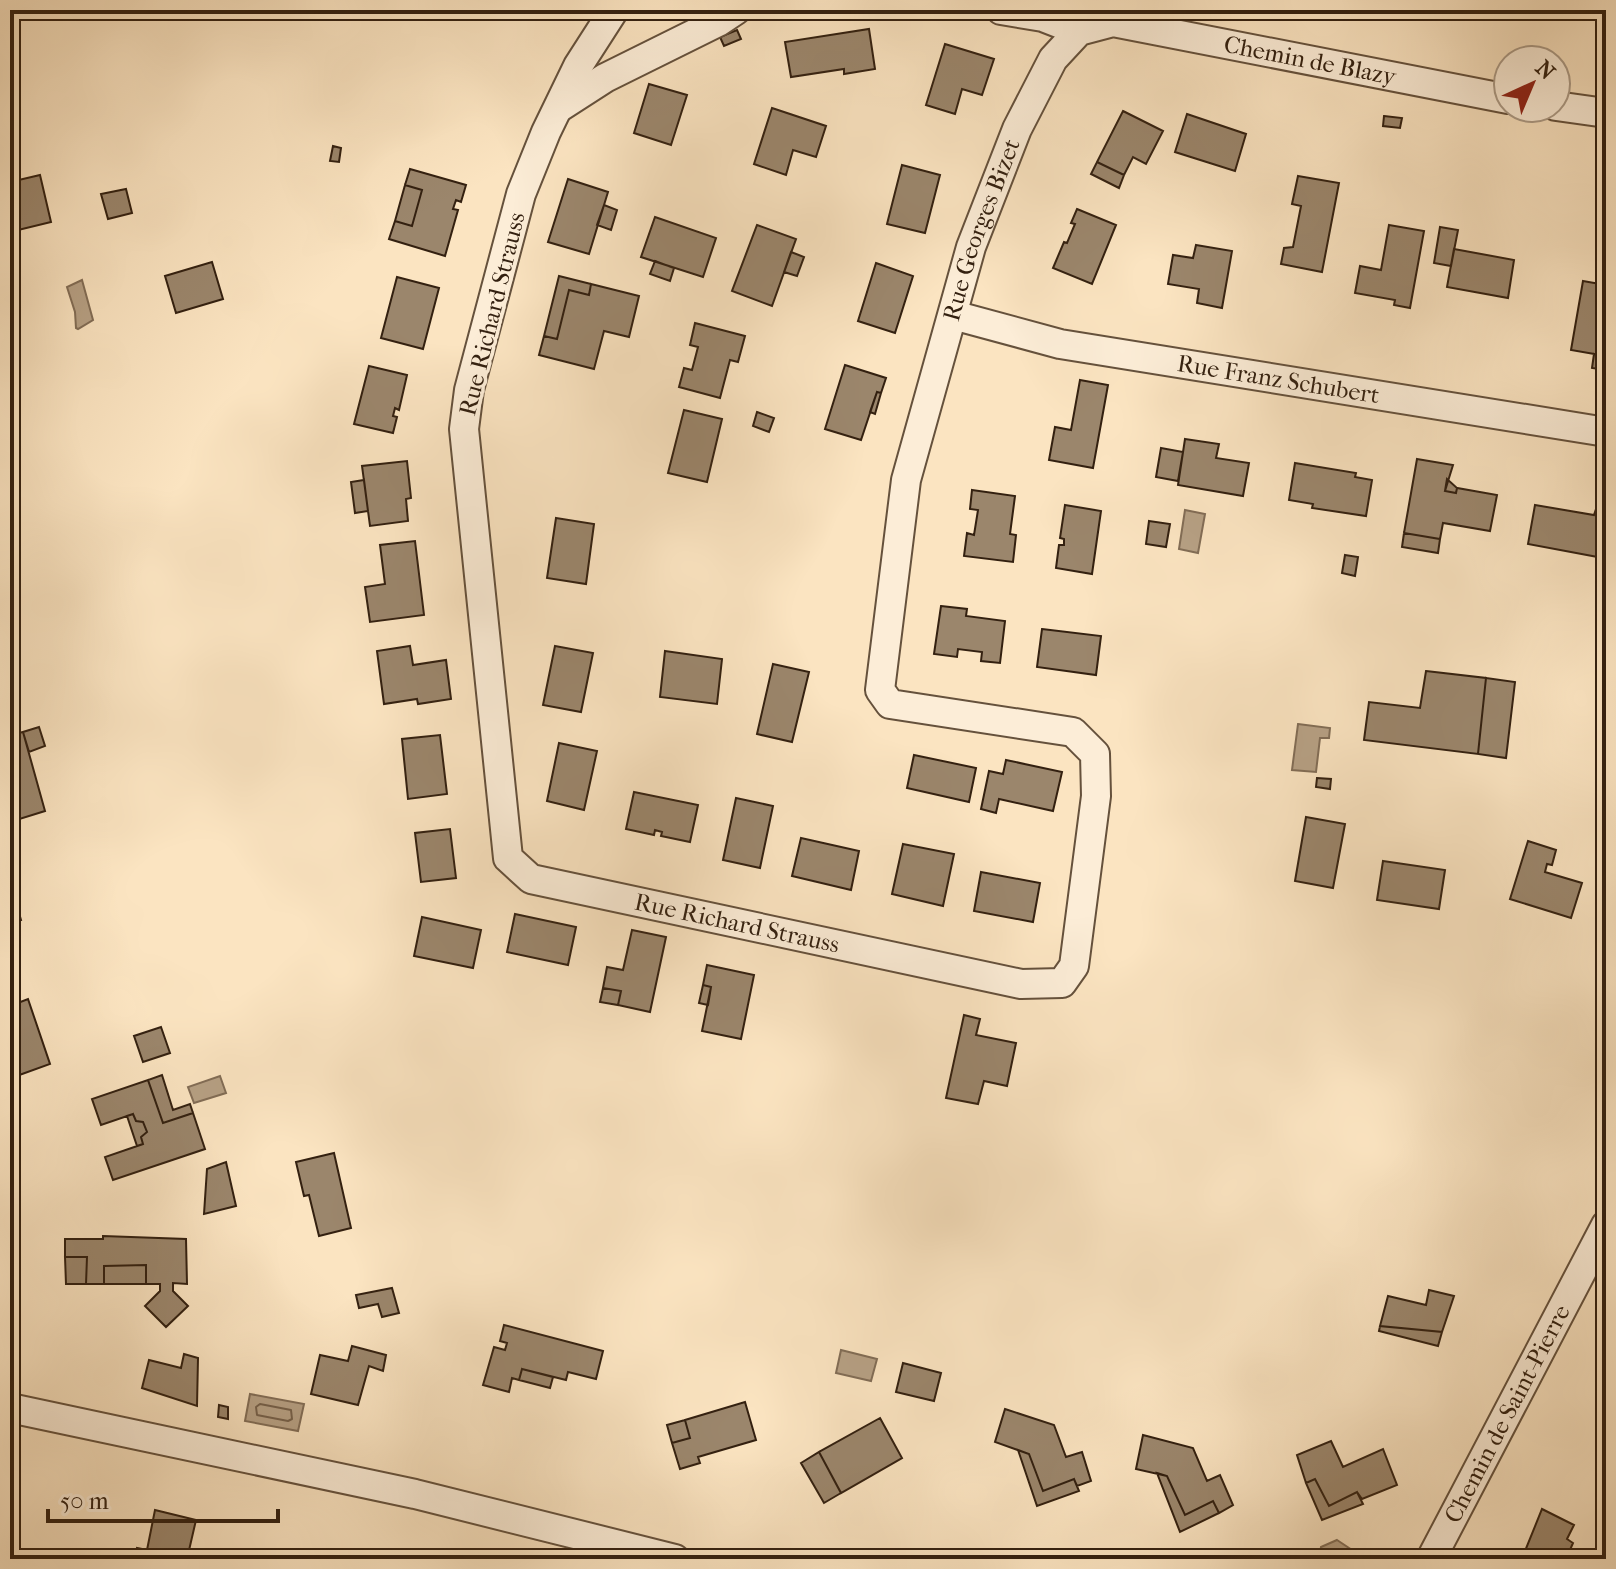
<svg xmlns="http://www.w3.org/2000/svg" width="1616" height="1569" viewBox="0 0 1616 1569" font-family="'IM FELL French Canon',serif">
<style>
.water{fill:#b7a185;stroke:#826d56;stroke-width:2}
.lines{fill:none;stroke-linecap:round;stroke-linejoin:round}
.shore{stroke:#75604a;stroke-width:2}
.building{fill:#9b866c;stroke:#332010;stroke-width:2}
.street-casing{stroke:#65513c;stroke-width:32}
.street{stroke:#fcedd7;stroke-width:28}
.labels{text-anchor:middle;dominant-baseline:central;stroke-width:7;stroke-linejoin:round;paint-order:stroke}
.street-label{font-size:24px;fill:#332010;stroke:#fcedd7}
</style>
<rect width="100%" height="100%" fill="#fbe4c1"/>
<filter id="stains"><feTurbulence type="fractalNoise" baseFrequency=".0025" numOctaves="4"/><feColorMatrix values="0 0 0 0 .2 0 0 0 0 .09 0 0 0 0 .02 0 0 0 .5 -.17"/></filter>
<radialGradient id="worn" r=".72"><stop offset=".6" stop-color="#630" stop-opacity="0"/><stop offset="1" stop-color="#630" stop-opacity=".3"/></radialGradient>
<path class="water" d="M82,280l11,40 -15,9 -2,-1 -1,-16 -8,-25z
M1185,510l20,4 -7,39 -19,-4z
M1298,724l32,4 -1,10h-9l-4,34 -24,-2z
M220,1076l6,17 -32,10 -6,-16z
M841,1350l36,9 -6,22 -35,-8z
M250,1394l54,10 -6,27 -53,-10z
M1337,1540l15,10 -1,9h-32l2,-12z"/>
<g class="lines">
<path class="shore" d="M260,1404l31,6 1,9 -4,2 -31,-6 -1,-8z"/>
</g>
<path class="building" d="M869,29l6,40 -31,5v-5l-53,8 -6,-35z
M737,30l4,9 -17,7 -4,-9z
M945,44l49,15 -12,36 -20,-6 -7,25 -29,-9z
M649,84l38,11 -16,50 -37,-12z
M772,108l54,18 -10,31 -23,-7 -7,25 -32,-11z
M1123,111l40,20 -17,33 -13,-7 -9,18 -27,-13z
M1187,114l59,20 -11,37 -60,-19z
M1384,116l18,2 -2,10 -17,-2z
M333,146l8,2 -2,14 -9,-1z
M1097,162l27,13 -5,13 -28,-14z
M902,165l38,10 -15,58 -38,-9z
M410,169l56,16 -5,17 -5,-2 -3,9 5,1 -13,46 -56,-17 6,-18 17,5 10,-36 -17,-5z
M40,175l11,47 -41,10v-50z
M1298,176l41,7 -17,89 -41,-8 3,-16 9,-1 8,-41 -9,-2z
M568,179l40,13 -19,62 -41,-12z
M405,185l17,5 -10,36 -17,-5z
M126,189l6,24 -24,6 -7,-25z
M604,205l13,5 -6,20 -14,-5z
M1077,209l39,16 -24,59 -39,-16 11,-26 3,1 8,-19 -4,-1z
M655,217l61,21 -13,39 -62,-20z
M757,225l39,14 -24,67 -40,-15z
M1389,225l35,6 -14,77 -16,-3 1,-5 -40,-7 5,-27 21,4z
M1440,227l18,3 -7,36 -17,-3z
M1196,245l36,6 -10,57 -25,-5 2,-14 -31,-5 5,-29 20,3z
M1454,249l60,11 -6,38 -61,-11z
M791,252l13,5 -7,19 -13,-4z
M655,261l19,7 -4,13 -20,-7z
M212,262l11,37 -47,14 -11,-37z
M876,263l37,13 -18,57 -37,-12z
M559,276l32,8 -2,11 -20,-5 -12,49 -13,-3z
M397,277l42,11 -16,61 -42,-11z
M1583,281l23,4v71l-35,-6z
M591,284l48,12 -10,41 -25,-6 -10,38 -55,-14 5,-19 13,3 12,-49 20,5z
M695,323l50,13 -7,26 -8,-2 -10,38 -41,-11 5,-19 8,2 6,-23 -8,-2z
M1594,354l12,2v14l-14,-2z
M845,365l41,13 -5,15 -4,-1 -16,48 -36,-11z
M369,366l38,9 -8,35 -4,-2 -2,8 4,1 -4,16 -39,-9z
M1080,380l28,5 -15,83 -44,-8 6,-33 16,3z
M877,392l4,1 -6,21 -5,-2z
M684,410l38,9 -15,63 -39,-9z
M757,412l17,6 -5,14 -16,-6z
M1185,439l34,5 -3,14 33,5 -6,33 -65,-11z
M1161,448l22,4 -5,29 -22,-4z
M1417,459l36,6 -8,26 11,2 1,-5 40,7 -7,36 -47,-8 -3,16 -36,-6z
M407,461l4,37 -5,1 2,22 -38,5 -8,-60z
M1295,463l61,10 -1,4 17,3 -6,36 -54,-8 1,-4 -24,-4z
M1447,479l10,9 -1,5 -11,-2z
M364,480l4,31 -13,2 -4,-31z
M972,490l43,6 -5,38 6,1 -3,27 -49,-6 3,-23 7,2 4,-25 -8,-1z
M1065,505l36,6 -9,63 -36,-6 3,-23h5v-6l-4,-1z
M1535,505l59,10 2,-6 10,3 -3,46 -75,-14z
M556,518l38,6 -8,60 -39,-6z
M1149,521l21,3 -4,23 -20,-3z
M1404,533l36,6 -2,14 -36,-6z
M415,541l9,74 -54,7 -5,-35 20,-3 -5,-39z
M1345,555l13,2 -3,19 -13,-3z
M941,606l26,3 -1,7 39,5 -5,42 -19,-2 1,-9 -24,-3 -1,8 -23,-3z
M1042,629l59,7 -5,39 -59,-8z
M410,646l3,19 33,-5 5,39 -33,5 -1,-5 -33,5 -7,-53z
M555,646l38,7 -12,59 -38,-7z
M665,651l57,8 -5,45 -57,-7z
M773,664l36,8 -17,70 -35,-8z
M1426,671l60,7 -8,76 -114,-14 5,-38 51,6z
M1486,678l29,4 -9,76 -28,-4z
M39,727l6,19 -16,6 -6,-20z
M23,732l22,79 -35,11v-87z
M440,735l7,59 -39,5 -6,-60z
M559,743l38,8 -13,59 -37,-9z
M914,755l62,13 -7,34 -62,-14z
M1006,760l56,12 -9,39 -54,-12 -3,14 -15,-4 8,-38 14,3z
M1317,778l14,1 -1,10 -14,-2z
M634,792l64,13 -8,37 -29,-6 1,-4 -7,-2 -1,5 -28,-6z
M736,798l37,8 -13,62 -37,-8z
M1306,817l39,7 -12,64 -38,-7z
M450,829l6,49 -35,4 -6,-49z
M801,838l58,13 -8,39 -59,-14z
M1528,841l28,9 -4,15 -5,-1 -2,8 37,11 -11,35 -61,-19z
M903,844l51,10 -11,52 -51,-12z
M1383,861l62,9 -6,39 -62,-9z
M981,872l59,11 -7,39 -59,-11z
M10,881l11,39 -11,3z
M515,914l61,13 -8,38 -61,-13z
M422,917l59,13 -8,38 -59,-12z
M632,930l34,7 -16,75 -32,-7 3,-14 -18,-3 4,-21 16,3z
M707,965l47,10 -13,64 -39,-8 9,-44 -8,-2z
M703,985l8,2 -3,18 -9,-2z
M603,988l18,3 -3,14 -18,-3z
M28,999l22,65 -39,14 -1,-72z
M964,1015l16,4 -4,16 40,8 -9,43 -23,-5 -6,23 -32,-6z
M161,1027l9,26 -27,9 -9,-26z
M162,1075l11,35 17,-6 3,9 -30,10 -15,-43z
M148,1080l15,43 30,-10 12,36 -92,31 -8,-23 38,-13 -2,-7 6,-5 -4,-10 -7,-1 -3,-7 -32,11 -9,-26z
M133,1114l3,7 7,1 4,10 -6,5 2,7 -6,2 -10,-30z
M334,1153l17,75 -32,8 -10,-41 -5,1 -8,-34z
M226,1162l10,44 -32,8 3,-45z
M103,1236l83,3 1,45 -14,-1v8l15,15 -22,21 -21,-21 15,-15v-7h-14v-19l-42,1v18h-18l1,-27h-22v-18h38z
M65,1257h22l-1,27h-20z
M146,1265v19h-42v-18z
M392,1288l7,25 -17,4 -4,-13 -19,4 -3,-13z
M1429,1290l25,6 -12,36 -62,-6 8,-30 38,9z
M504,1325l99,26 -7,28 -28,-7 -2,8 -44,-11 -3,11 -7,-2 -3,14 -26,-7 11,-38 11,3 2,-7 -7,-2z
M1380,1326l62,6 -4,14 -59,-15z
M352,1346l34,9 -3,16 -14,-5 -11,39 -47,-11 9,-39 28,6z
M184,1354l14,4 -1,48 -55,-18 7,-28 32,8z
M903,1363l38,10 -7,28 -38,-9z
M522,1369l31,8 -3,11 -31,-8z
M745,1402l11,38 -58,17 2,6 -20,6 -8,-26 18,-5 -5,-18z
M219,1405l9,2v12l-10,-2z
M1005,1409l49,16 12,32 16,-5 9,29 -14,5 -3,-7 -31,12 -14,-37 -34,-12z
M880,1418l22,40 -61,35 -22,-41z
M685,1420l5,18 -18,5 -5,-18z
M1143,1435l50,13 14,33 13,-6 13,30 -14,8 -6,-12 -28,14 -18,-39 -31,-7z
M1331,1441l12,26 40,-18 14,36 -35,14 -5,-7 -28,14 -14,-27 -9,4 -9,-28z
M1018,1450l11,4 14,37 31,-12 5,12 -42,15z
M819,1452l22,41 -17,10 -23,-40z
M1157,1473l10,3 18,39 28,-14 6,12 -39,19z
M1315,1479l14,27 28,-14 6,12 -41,16 -16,-37z
M1542,1509l32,16 -7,14 6,4 -7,16h-37l-6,-3z
M155,1510l41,10 -9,39h-52l2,-11 10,2z"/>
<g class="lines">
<g class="street-casing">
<g id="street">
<path id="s1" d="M614,10l-36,56 -32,66 -25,62 -52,196 -5,39 44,429 23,21 490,105 41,-1 12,-17 22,-170 -1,-42 -22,-22 -183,-28 -10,-14 26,-210 65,-233 46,-118 36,-70 26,-28 34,-9 395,77"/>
<path d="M1001,10l42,7 36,14"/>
<path d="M1556,106l50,7"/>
<path d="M560,107l45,-29 113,-56 18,-12"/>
<path id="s2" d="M953,315l107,29 546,88"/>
<path d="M10,1408l405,86 260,65"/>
<path id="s3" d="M1431,1559l175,-334"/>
</g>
</g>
<use href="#street" class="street"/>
</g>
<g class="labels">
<g class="street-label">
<text stroke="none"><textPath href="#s1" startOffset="2854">Chemin de Blazy</textPath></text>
<text stroke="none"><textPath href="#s1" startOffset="2394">Rue Georges Bizet</textPath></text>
<text transform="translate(492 314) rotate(-76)">Rue Richard Strauss</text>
<text stroke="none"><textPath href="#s2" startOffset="332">Rue Franz Schubert</textPath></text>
<text stroke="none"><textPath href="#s1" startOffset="1122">Rue Richard Strauss</textPath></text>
<text stroke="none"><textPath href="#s3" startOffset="164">Chemin de Saint-Pierre</textPath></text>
</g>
</g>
<rect width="1616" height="1569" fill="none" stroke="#fbe4c1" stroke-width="40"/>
<rect x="12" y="12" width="1592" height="1545" fill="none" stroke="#332010" stroke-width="4"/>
<rect x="20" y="20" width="1576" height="1529" fill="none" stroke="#332010" stroke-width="2"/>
<g transform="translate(1532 84) rotate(44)"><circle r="38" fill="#fcedd7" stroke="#ac9b87" stroke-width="2"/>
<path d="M0-6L14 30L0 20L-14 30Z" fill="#8f2418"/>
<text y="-12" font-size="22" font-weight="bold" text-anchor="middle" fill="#332010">N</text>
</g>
<path d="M48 1509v12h230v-12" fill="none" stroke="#332010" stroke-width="4"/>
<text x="60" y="1509" font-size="24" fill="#332010" stroke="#fcedd7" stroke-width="6" paint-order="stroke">50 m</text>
<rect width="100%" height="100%" filter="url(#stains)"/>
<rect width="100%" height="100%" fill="url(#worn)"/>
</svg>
